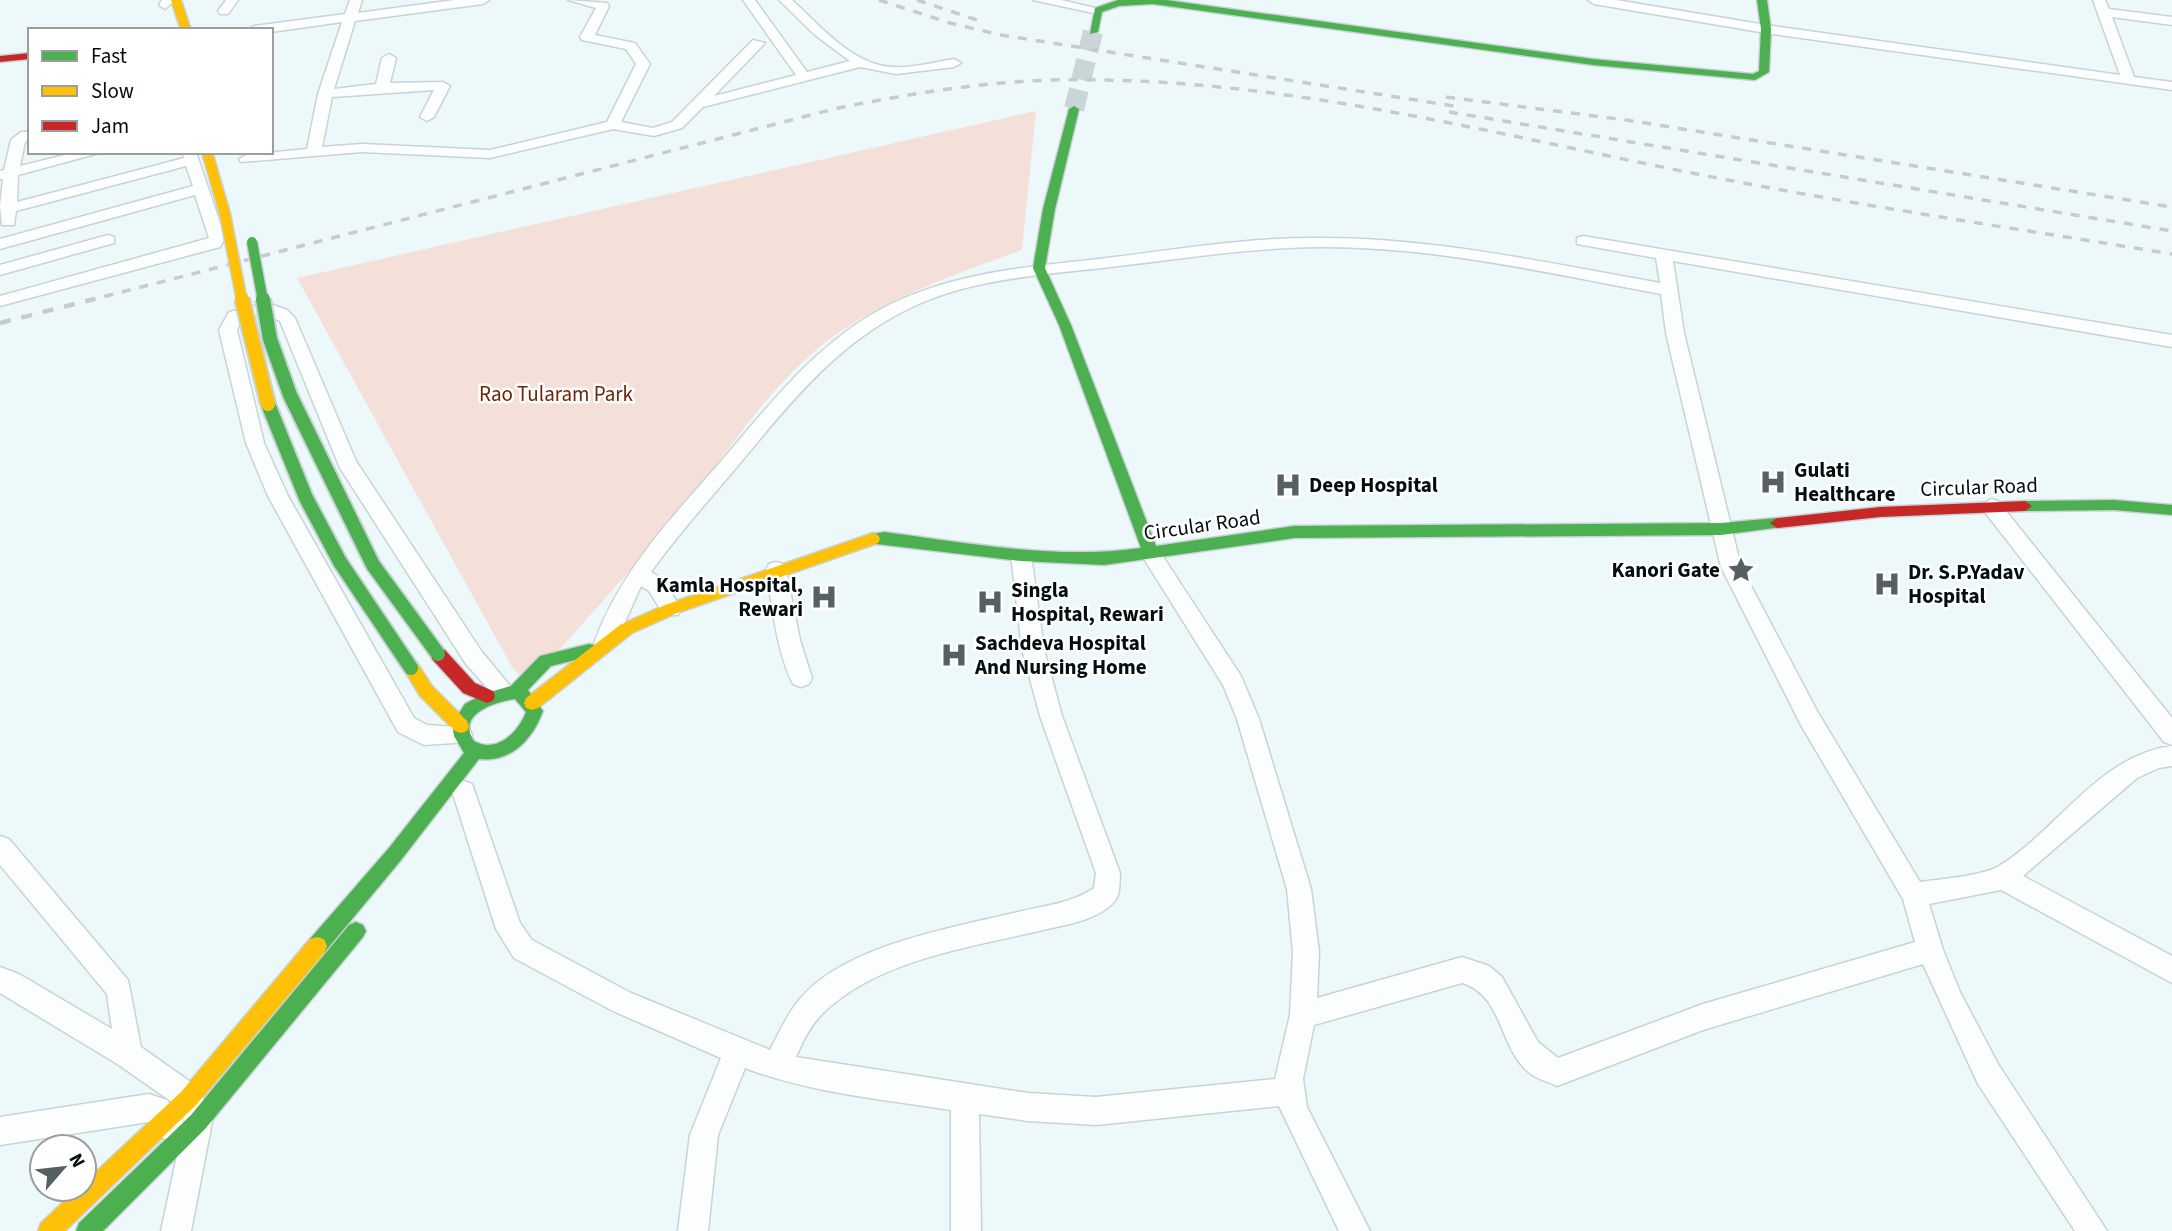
<svg xmlns="http://www.w3.org/2000/svg" width="2172" height="1231" viewBox="0 0 2172 1231" font-family="'Source Sans 3',sans-serif">
<style>
.green{fill:#f4e0d9}
.lines{fill:none;stroke-linecap:round;stroke-linejoin:round}
.secondary-tunnel{stroke:#cad5d7;stroke-width:20;stroke-dasharray:20 10;stroke-linecap:butt}
.street-casing{stroke:#c8d3d5;stroke-width:3}
.fast-casing{stroke:#c8d3d5;stroke-width:3}
.slow-casing{stroke:#c8d3d5;stroke-width:3}
.jam-casing{stroke:#c8d3d5;stroke-width:3}
.street{fill:#fcfefe;fill-rule:evenodd}
.fast{fill:#4caf50;fill-rule:evenodd}
.slow{fill:#ffc107;fill-rule:evenodd}
.jam{fill:#c62828;fill-rule:evenodd}
.rail-far1{stroke:#c8cbcb;stroke-width:3.5;stroke-dasharray:9 9;stroke-linecap:butt}
.rail{stroke:#c8cbcb;stroke-width:4.5;stroke-dasharray:11 11;stroke-linecap:butt}
.fast-bridge-far1-casing{stroke:#c8d3d5;stroke-width:13;stroke-linecap:butt}
.fast-bridge-casing{stroke:#c8d3d5;stroke-width:18;stroke-linecap:butt}
.slow-bridge-far1-casing{stroke:#c8d3d5;stroke-width:13;stroke-linecap:butt}
.slow-bridge-casing{stroke:#c8d3d5;stroke-width:18;stroke-linecap:butt}
.fast-bridge-far1{stroke:#4caf50;stroke-width:10}
.fast-bridge{stroke:#4caf50;stroke-width:14}
.slow-bridge-far1{stroke:#ffc107;stroke-width:10}
.slow-bridge{stroke:#ffc107;stroke-width:14}
.labels{text-anchor:middle;dominant-baseline:central;stroke-width:5;stroke-linejoin:round;paint-order:stroke}
.park-label{font-size:21px;fill:#6d2507;stroke:#fff}
.poi-label{font-size:21px;font-weight:bold;fill:#040d0f;stroke:#fff;text-anchor:start}
.street-label{font-size:21px;fill:#040d0f;stroke:#fff}
</style>
<rect width="100%" height="100%" fill="#edf8fa"/>
<path class="green" d="M1036,111l-14,139c-66,24 -135,47 -192,89 -63,47 -104,117 -153,177 -48,57 -99,112 -148,168l-16,-15 -216,-391z"/>
<g class="lines">
<path class="secondary-tunnel" d="M1074,109l19,-77"/>
<g class="street-casing">
<path id="street" d="M162,0h13l-10,9 -6,-4z
M226,0h12l-10,14h-8l-2,-3z
M350,0h12l-4,13 96,-13h35l-6,4 -128,17 -21,68 42,-5 6,-26 7,-4 7,4 -6,25 53,-1 7,4 -16,31 -7,4 -7,-4 14,-27 -102,7 -10,50 40,-3 128,6 117,-28 29,-58 -10,-15 -44,-9 -2,-3 16,-29 -28,-8 39,3 2,3 -14,29 40,8 15,21 -29,58 32,6 19,-6 81,-82 12,3 -51,53 82,-21 -53,-75h12l52,72 43,-11 -35,-26 -36,-35h13c25,23 53,56 87,65 23,6 51,-2 75,-6l7,4 -7,4 -58,7 -36,-7 -157,40 -21,21 -28,8 -41,-7 -123,29 -128,-6 -121,10 -2,-3 7,-4 61,-6 11,-55 24,-72 -71,10 -23,-2 6,-4 91,-12z
M1033,0h28l43,10 -6,4z
M1588,0h28l150,25 354,50 -27,-75h12l4,9 63,8v8l-60,-8 22,60 38,5v8l-406,-57 -172,-29z
M21,132h9v7l-5,3 -5,24 57,-14h26l-85,23 -1,27 167,-44 -2,-6h14l29,86 -5,9 -220,59v-10l209,-58 -14,-43 -195,54v-10l193,-53 -7,-20 -170,45 -2,14h-12l-2,-19 3,-27h-3v-8l4,-1 7,-30z
M108,235l6,2v6l-114,32v-10z
M1583,236l589,99v12l-499,-86 11,72 57,234 76,144 103,171c20,-3 63,-6 79,-16 58,-35 100,-111 173,-120v20l-13,2 -22,10 -114,98 149,80v27l-171,-93 -72,14 14,46 17,42 38,72 109,167h-32l-97,-147 -55,-120 -220,66 -146,56c-8,-4 -19,-7 -26,-12 -32,-23 -27,-79 -69,-91l-148,42 -11,54 4,28 63,124h-31l-60,-125 -183,19 -68,-4 -49,-7 2,117h-30v-121c-69,-11 -140,-17 -206,-42l-27,67 -10,96h-30l12,-96 31,-77 -108,-47 -99,-53 -18,-29 -44,-138 4,-7 8,-3 8,3 48,139 12,17 99,53 139,57c9,-17 17,-36 30,-51 45,-54 152,-71 218,-87 25,-6 55,-9 76,-24l2,-15 -56,-157 -18,-67 -11,-94 3,-5h14l3,5 13,94 18,67 58,157c-1,10 1,23 -7,30 -16,17 -48,22 -70,27 -72,17 -163,29 -219,82 -13,12 -21,29 -28,45l232,36 68,4 179,-18 15,-64 3,-63 -6,-63 -50,-170 -14,-34 -82,-131 3,-5h14l83,127 18,43 52,170 8,63 -2,46 145,-41 27,9 13,11 36,65 20,16 145,-54 212,-62 -12,-43 -102,-174 -80,-158 -55,-234 -5,-39c-113,-21 -228,-48 -344,-47 -72,1 -144,13 -215,21 -72,8 -145,12 -209,49 -68,38 -114,100 -163,158 -27,32 -55,63 -79,97l12,7 18,30 -3,6h-14l-15,-24 -8,-5 -28,63 -8,3 -8,-3 -3,-6c26,-71 74,-121 123,-177 50,-58 97,-121 166,-158 67,-35 141,-41 216,-49 74,-9 148,-22 223,-21 113,0 226,25 338,45l-4,-25 -79,-14v-6z
M268,303l19,7 8,8 61,143 126,191 33,40 -3,6 -8,3 -8,-3 -30,-34 -126,-196 -60,-147 -18,-7 -20,5 -5,11 27,113 24,53 126,222 13,7 42,3 3,7 -3,7 -45,3 -26,-13 -130,-236 -22,-53 -27,-113 10,-18z
M1991,499l7,2 174,217v27l-8,-3 -180,-231 -3,-5z
M776,562l7,2 3,6 14,70 12,38 -3,6 -8,3 -8,-3c-17,-34 -20,-76 -27,-114l3,-6z
M0,836l9,3 119,141 13,67 58,41 13,34 -21,109h-30l20,-94 -10,4 -10,-4 -12,-15 -149,23v-28l149,-23 18,6 17,22 -5,-15 -60,-42 -119,-72v-26l19,7 93,55 -5,-35 -107,-129z"/>
</g>
<g class="fast-casing">
<path id="fast" d="M1118,0h48l427,59 160,15 6,-3 2,-42 -4,-29h10l4,29 -2,43 -14,8 -162,-15 -440,-61 -34,2 -17,6 -4,20 -8,2 5,-26z
M1074,106l5,3 -24,100 -10,59 26,57 85,221 138,-20 427,-3 56,-5 7,5 -2,4 -61,8 -427,3 -190,27 -83,-4 -153,-18 -2,-4 2,-4 16,-3c85,11 172,28 257,16l-82,-223 -26,-57 10,-59 26,-100z
M2114,500l58,5v10l-58,-5 -89,1 -7,-5 7,-5z
M589,644l6,1 2,5 -2,5 -44,11 -23,24 15,21c-10,28 -32,52 -64,48l-78,101 -77,93 -7,2 -7,-2 -3,-7 3,-7 79,-91 75,-95 -10,-17 -2,-12 13,-20 18,-10 28,-8 29,-30zM515,699l11,13c-8,21 -30,42 -52,29 -18,-27 21,-39 41,-42z
M356,922l7,3 3,6 -3,6 -158,192 -102,102h-27l3,-8 112,-108 158,-190z"/>
</g>
<g class="slow-casing">
<path id="slow" d="M171,0h10l10,30h-10z
M873,533l5,2 2,4 -2,4 -201,70 -45,20 -94,75 -6,2 -6,-2 -2,-5 2,-5 94,-73 45,-20z
M411,661l6,2 15,23 35,35 2,5 -2,5 -6,2 -6,-2 -35,-35 -17,-28 2,-5z
M317,937l7,2 3,7 -3,7 -128,152 -131,126h-27l3,-8 36,-34h7v-6l98,-92 128,-152z"/>
</g>
<g class="jam-casing">
<path id="jam" d="M30,53v6l-30,3v-6z
M2025,501l7,5 -7,5 -145,6 -103,11 -7,-5 7,-5 103,-11z
M438,647l6,2 31,34 18,8 2,5 -2,5 -6,2 -24,-10 -31,-34 -2,-5 2,-5z"/>
</g>
<use href="#street" class="street"/>
<use href="#fast" class="fast"/>
<use href="#slow" class="slow"/>
<use href="#jam" class="jam"/>
<path class="rail-far1" d="M879,0l71,23 51,12 459,72
M917,0l60,20
M1446,97l180,23 546,87
M1449,112l723,119
M87,301l751,-193c71,-14 143,-26 215,-28 219,-5 431,52 644,94 157,31 316,54 475,80"/>
<path class="rail" d="M0,323l94,-24"/>
<g class="fast-bridge-far1-casing">
<path id="fast-bridge-far1" d="M252,242l11,59"/>
</g>
<g class="fast-bridge-casing">
<path id="fast-bridge" d="M263,299l7,40 20,56 83,170 65,89
M268,404l38,94 34,64 71,106"/>
</g>
<g class="slow-bridge-far1-casing">
<path id="slow-bridge-far1" d="M207,152l18,62 17,87"/>
</g>
<g class="slow-bridge-casing">
<path id="slow-bridge" d="M242,299l26,105"/>
</g>
<use href="#fast-bridge-far1" class="fast-bridge-far1"/>
<use href="#fast-bridge" class="fast-bridge"/>
<use href="#slow-bridge-far1" class="slow-bridge-far1"/>
<use href="#slow-bridge" class="slow-bridge"/>
</g>
<defs>
<g id="hospital-bare" transform="scale(2.1)"><path d="M-5-5h3v3.5h4V-5h3V5h-3V1.5h-4V5h-3Z" fill="#565f61" stroke="#fff" stroke-width="2.5" paint-order="stroke"/></g>
<g id="sight-bare" transform="scale(2.1)"><path d="M0-6L1.8-2.2L6-1.7L2.9 1.2L3.7 5.4L0 3.3L-3.7 5.4L-2.9 1.2L-6-1.7L-1.8-2.2Z" fill="#565f61" stroke="#fff" stroke-width="2.5" paint-order="stroke"/></g>
</defs>
<g fill-rule="evenodd">
<use href="#hospital-bare" x="1773" y="482"/>
<use href="#hospital-bare" x="1288" y="485"/>
<use href="#sight-bare" x="1741" y="570"/>
<use href="#hospital-bare" x="1887" y="584"/>
<use href="#hospital-bare" x="824" y="597"/>
<use href="#hospital-bare" x="990" y="602"/>
<use href="#hospital-bare" x="954" y="655"/>
</g>
<g class="labels">
<g class="park-label">
<text x="556" y="394">Rao Tularam Park</text>
</g>
<g class="poi-label">
<text x="1794" y="470">Gulati<tspan x="1794" dy="24">Healthcare</tspan></text>
<text x="1309" y="485">Deep Hospital</text>
<text x="1720" y="570" text-anchor="end">Kanori Gate</text>
<text x="1908" y="572">Dr. S.P.Yadav<tspan x="1908" dy="24">Hospital</tspan></text>
<text x="803" y="585" text-anchor="end">Kamla Hospital,<tspan x="803" dy="24">Rewari</tspan></text>
<text x="1011" y="590">Singla<tspan x="1011" dy="24">Hospital, Rewari</tspan></text>
<text x="975" y="643">Sachdeva Hospital<tspan x="975" dy="24">And Nursing Home</tspan></text>
</g>
<g class="street-label">
<text transform="translate(1979 487) rotate(-2)">Circular Road</text>
<text transform="translate(1202 525) rotate(-8)">Circular Road</text>
</g>
</g>
<rect x="28" y="28" width="245" height="126" fill="#ffffff" stroke="#9b9e9f" stroke-width="2"/>
<rect x="42" y="51" width="35" height="10" fill="#4caf50" stroke="#9b9e9f" stroke-width="2"/>
<text x="91" y="63" font-size="21" fill="#040d0f">Fast</text>
<rect x="42" y="86" width="35" height="10" fill="#ffc107" stroke="#9b9e9f" stroke-width="2"/>
<text x="91" y="98" font-size="21" fill="#040d0f">Slow</text>
<rect x="42" y="121" width="35" height="10" fill="#c62828" stroke="#9b9e9f" stroke-width="2"/>
<text x="91" y="133" font-size="21" fill="#040d0f">Jam</text>
<g transform="translate(63 1168) rotate(62)"><circle r="33" fill="#ffffff" stroke="#9b9e9f" stroke-width="2"/>
<path d="M0-5L12 26L0 18L-12 26Z" fill="#565f61"/>
<text y="-10" font-size="19" font-weight="bold" text-anchor="middle" fill="#040d0f">N</text>
</g>
</svg>
